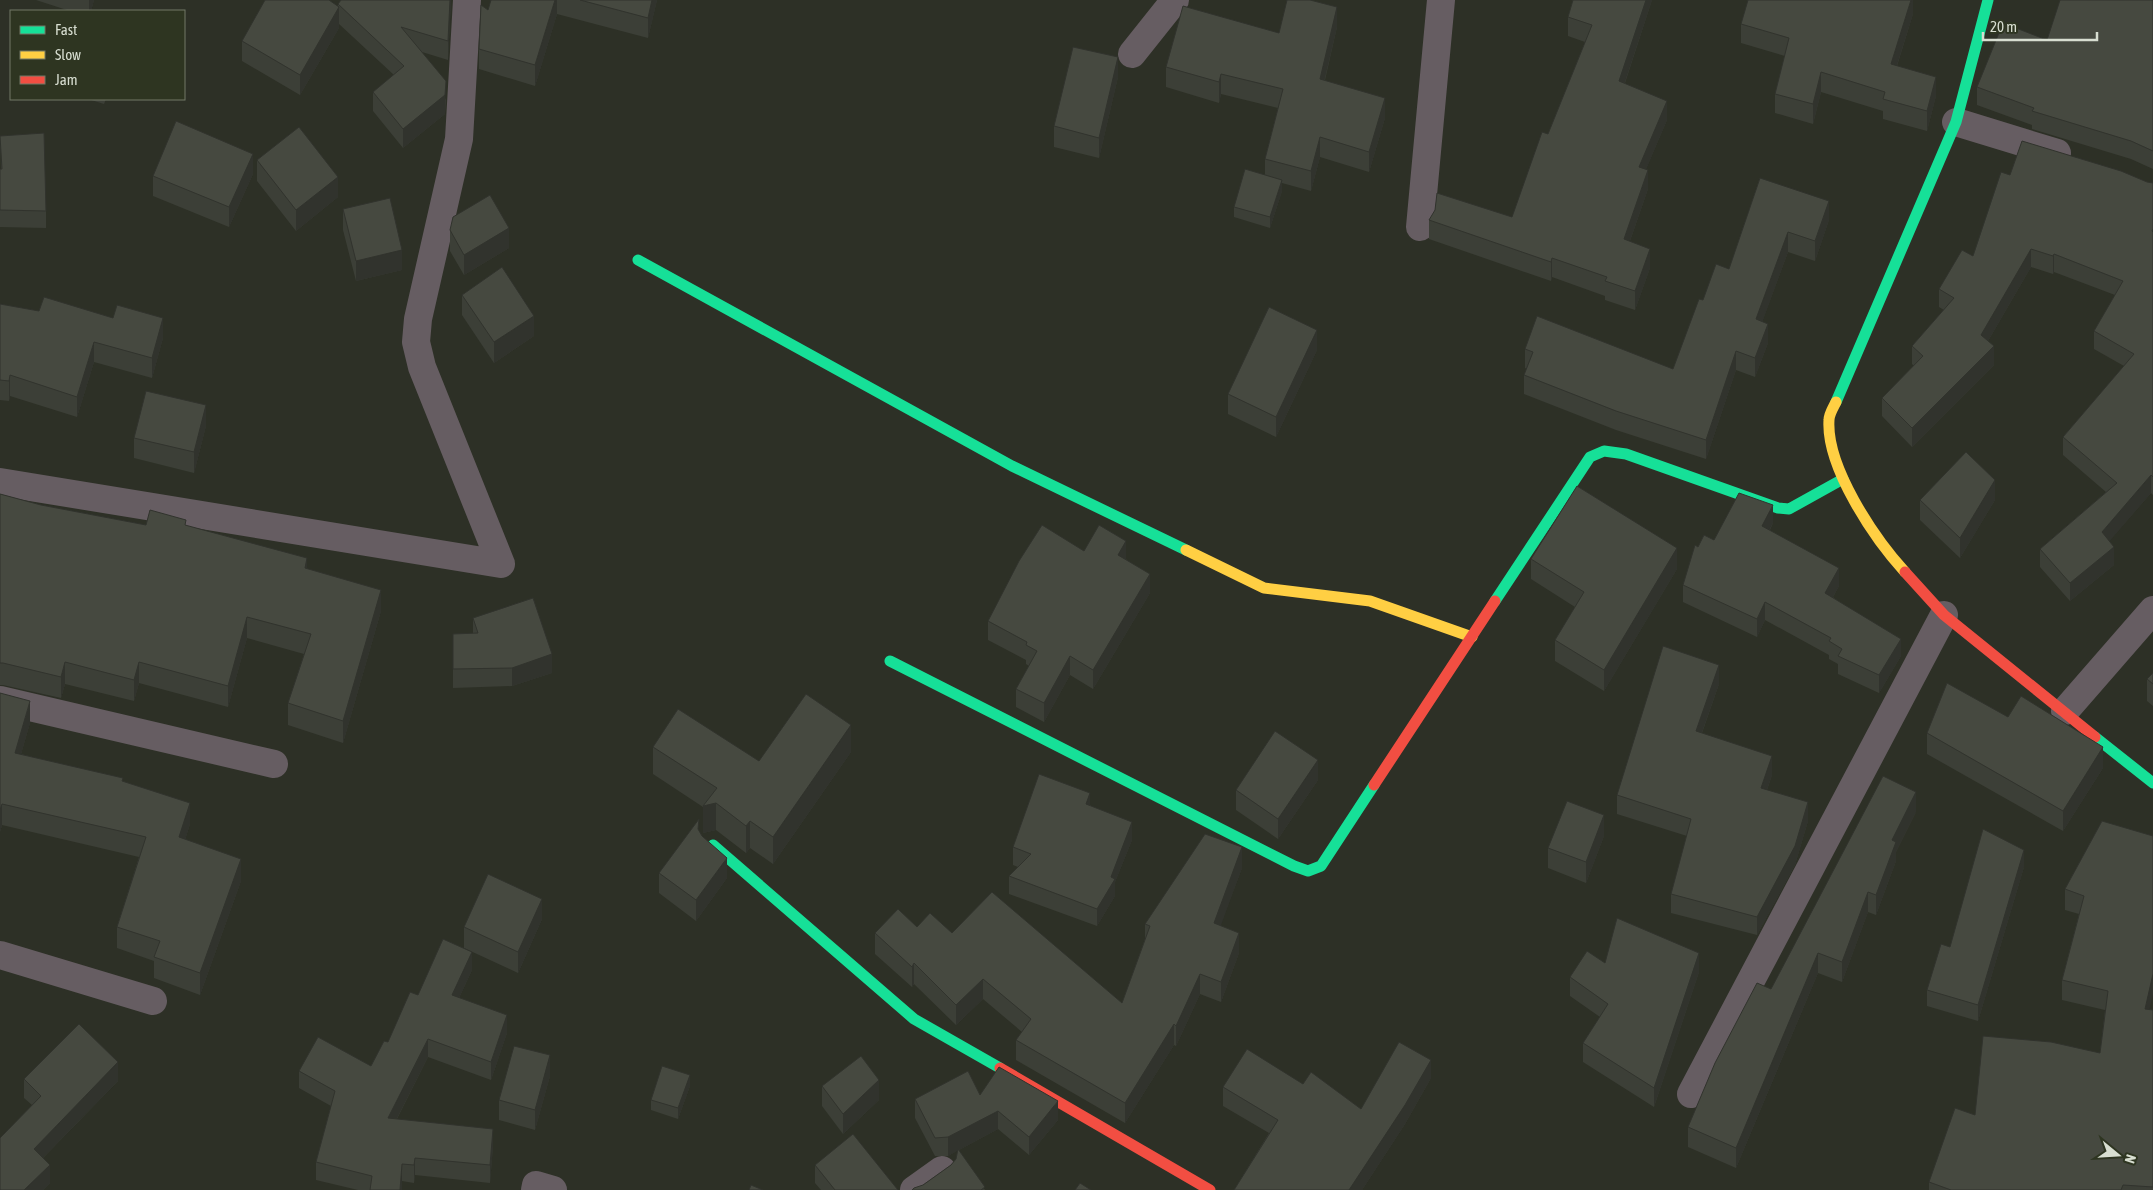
<svg xmlns="http://www.w3.org/2000/svg" width="2153" height="1190" viewBox="0 0 2153 1190" font-family="'Asap Condensed',sans-serif">
<style>
.lines{fill:none;stroke-linecap:round;stroke-linejoin:round}
.street{stroke:#665d62;stroke-width:28}
.fast{stroke:#16e098;stroke-width:11}
.slow{stroke:#ffcf43;stroke-width:11}
.jam{stroke:#f24e42;stroke-width:11}
.wall{fill:#3c3f37}
.shaded-wall{fill:#31332d}
.building{fill:#464940;stroke:#31332d}
</style>
<rect width="100%" height="100%" fill="#2d3026"/>
<g class="lines">
<path class="street" d="M467,0l-8,139 -41,180 -2,23 6,25 79,197
M1132,54l43,-54
M1956,122l101,31
M1420,227l21,-227
M0,482l501,82
M0,700l274,64
M2065,711l88,-101
M0,955l153,46
M1691,1094l253,-479
M535,1190l1,-5 17,5
M914,1190l28,-20"/>
<path class="fast" d="M638,260l374,206 174,84
M1836,402l120,-280 32,-122
M1495,601l95,-144 14,-6 22,3 152,54 11,1 54,-30
M890,661l404,205 14,5 13,-5 53,-81
M2095,737l58,46
M713,845l201,174 86,49"/>
<path class="slow" d="M1836,402c-3,6 -7,12 -7,18 -3,47 45,118 76,152
M1186,550l78,38 106,13 102,36"/>
<path class="jam" d="M1905,572l39,43 151,122
M1374,785l121,-184
M1000,1068l210,122"/>
</g>
<path class="wall" d="M36,0h58l-3,11h-21z
M451,0l-3,60 -26,-8 24,48 -1,14 -42,34 -30,-37v-19l21,-17 -55,-51v4l-39,67 -58,-34v-20l96,-35v-2z
M510,0h147l-9,38 -91,-24 -22,72 -56,-17v-20l9,-39z
M1573,0h79l-27,83 42,37 -21,49 2,20 -18,52 20,27 -15,42 -30,-10v-4l-53,-19 -1,4 -122,-42v-19l83,-3 36,-83 37,-92 -17,-6v-19z
M1913,0v14l-16,52 39,30 -9,35 -44,-12v-8l-62,-19 -8,32 -38,-11v-19l10,-38 -44,-13v-19z
M2153,0v169l-22,-10 -99,-30v-4l-55,-20v-18l70,-47z
M1337,27l-12,53 60,38 -16,54 -49,-15 -9,34 -29,-8v8l-12,37 -36,-11v-10l31,-32v-16l13,-51 -57,-14 -2,9 -53,-16v-20l113,-34z
M1118,77l-19,81 -45,-11v-21z
M88,99h18l-2,5z
M0,136l46,75v17l-46,-1v-58h1z
M257,160l81,37 -42,34 -39,-50z
M253,174l-24,53 -76,-31v-20z
M2010,175l143,8v312l-2,-2 -42,48 5,24 -44,36 -30,-34v-18l66,-57 -43,-37v-18l61,-71 -30,-17v-18l21,-36 -61,-23 -1,2 -22,-7 -43,74 6,24 -82,82 -30,-31v-18l32,-32 -2,-2v-18l32,-36 -5,-3v-18l34,-33z
M1760,178l69,42 -14,41 -27,-9 -26,70 6,21 -13,34 -19,-7 -30,89 -90,-29 -92,-36v-19l3,-6 -2,-1v-19l148,20 30,-69 26,-31z
M343,209l59,61 -46,11 -13,-51z
M450,230l59,18 -45,27 -14,-24z
M462,295l72,41 -40,27 -32,-48z
M0,304l163,34 -11,40 -58,-16 -17,55 -67,-21 -1,5 -9,-1z
M1317,350l-41,87 -48,-23v-20z
M206,426l-12,47 -60,-15v-20z
M0,494l41,11 105,20 40,1 121,43 74,42 -38,132 -55,-18v-22l16,-49 -57,-16 -19,69 -89,-24 -5,18 -69,-17 -4,14 -58,-13h-3z
M1920,500h75l-35,58 -40,-38z
M1773,523l-3,7 69,56 -6,11 68,59 -22,37 -41,-19v-10l-9,-5v-4l-64,-35 -8,17 -74,-35v-17l15,-38 16,-7z
M1084,551l42,8 24,34 -57,96 -23,-14 -26,47 -28,-15v-18l13,-23 -3,-2v-4l-38,-20v-19z
M1531,559l146,10 -73,122 -49,-30v-21l20,-33 -44,-28z
M473,618l79,55 -40,13 -59,2v-54h20z
M2153,673v33l-6,-5v-22z
M1719,684l-17,49 70,42 -5,15 41,31 -13,44 -38,70 -86,-22v-19l16,-58 -70,-22v-19z
M0,693l30,30 -9,31 102,27 67,43 -5,16 56,41 -41,114 -46,-17v-17l-37,-13v-21l22,-70 -137,-32 -2,7z
M2008,717l95,51 -40,63 -136,-77v-21z
M653,747l106,14 92,-9 -78,112 -23,-16 -4,5 -30,-23 -13,3v-26l-50,-33z
M1318,780l-40,59 -42,-29v-20z
M1090,805l42,35 -17,42v14l-18,30 -88,-32v-18l9,-9 -5,-2v-18z
M1916,812l-20,40v9l-20,54 -8,-3 -26,70 -24,-9 -82,195 -48,-21v-20l83,-138z
M2102,821l47,188 4,1v180h-224v-8l46,-67 125,-62 5,-43 -43,-10v-20l17,-66 -14,-4v-21z
M699,831l28,47 -31,43 -37,-28v-20z
M1604,836l-18,47 -38,-15v-20z
M2024,867l-46,154 -51,-15v-16l23,-43z
M1242,868l-22,58 19,27 -18,49 -21,-8 -24,52 -2,-1 -49,78 -109,-63v-20l6,-8 -39,-33 -27,26 -42,-41 -2,3 -37,-33v-21l42,-6 35,6 170,70 23,-64v-15z
M542,919l-24,54 -54,-25v-21z
M472,970l-13,28 48,35 -16,47 -63,-23 -31,62 96,27 -3,37 -75,-8 -1,8 -12,-2v9h-44l-42,-10v-18l15,-56 -32,-18v-17l72,-5 17,-24 30,-47z
M1699,972l-45,135 -71,-45v-19l17,-26 -30,-21v-19z
M550,1076l-15,54 -36,-10v-20z
M1431,1078l-26,46 -43,66h-128l35,-57 -46,-27v-19l80,-3 58,25z
M24,1079l94,2 -75,77 7,25 -7,7h-43l32,-85 -8,-7z
M690,1086l-12,33 -27,-9v-10z
M822,1086l57,14 -36,34 -21,-28z
M980,1095l78,25 -29,35 -31,-26 -39,21 26,40 -62,-5 28,-20 5,-6 2,-9 -10,6h-13l-20,-38v-19z
M815,1165l83,25h-77l-6,-7z"/>
<path class="shaded-wall" d="M89,0h5l-3,11h-2z
M450,0h1l-3,60v-19z
M555,0h2v14l-22,72v-21z
M652,0h5l-9,38v-20z
M1646,0h6l-33,100v-19z
M1911,0h2v14l-22,70v-20z
M339,7v21l-39,67v-20z
M1337,7v20l-17,72v-20z
M1118,57v20l-19,81v-20z
M1821,72v20l-8,32v-20z
M1221,74v20l-2,9v-21z
M1936,77v19l-9,35v-20z
M446,81l-1,33 -42,34v-19z
M1385,98v20l-16,54v-20z
M1667,101v19l-28,66v-19z
M1320,137v20l-9,34v-20z
M253,154v20l-24,53v-20z
M1648,170v19l-24,69v-19z
M338,177v20l-42,34v-21z
M1282,180v11l-12,37v-11z
M1829,201v19l-14,41v-20z
M509,228v20l-45,27v-20z
M1788,232v20l-32,87v-20z
M1650,249v19l-15,42v-19z
M2031,249v18l-50,86v-18z
M402,250v20l-46,11v-20z
M2054,254v18l-1,2v-18z
M1552,258v19l-1,4v-19z
M534,316v20l-40,27v-21z
M163,318v20l-11,40v-20z
M1768,324v19l-13,34v-19z
M1317,330v20l-41,87v-20z
M94,342v20l-17,55v-20z
M1994,346v19l-82,82v-19z
M1736,351v19l-30,89v-19z
M10,375v21l-1,5v-20z
M206,405v21l-12,47v-21z
M2151,475v18l-49,57v-18z
M1995,480v20l-35,58v-20z
M1773,505v18l-11,21v-18z
M1126,541v18l-8,15v-19z
M2114,547v18l-44,36v-18z
M1677,548v21l-73,122v-21z
M307,558v21l-2,-11z
M1839,568v18l-14,25v-18z
M1150,574v19l-57,96v-19z
M381,590v21l-38,132v-22z
M1765,602v18l-8,17v-18z
M247,617v21l-19,69v-21z
M1901,639v17l-22,37v-18z
M552,654v19l-40,13v-18z
M1070,656v19l-26,47v-19z
M65,662v22l-4,14v-21z
M139,662v21l-5,18v-21z
M1719,665v19l-23,65v-18z
M30,701v22l-15,52v-22z
M851,725v27l-78,112v-27z
M2103,747v21l-40,63v-20z
M1772,756v19l-11,32v-19z
M1318,760v20l-40,59v-20z
M1916,792v20l-20,40v9l-20,54v-20l16,-55z
M1090,793v17l-4,-6z
M1808,802v19l-13,44 -38,70v-18z
M190,803v21l-11,35v-22z
M716,803v27l-13,3v-27z
M2,804v21l-2,7v-22z
M1604,815v21l-18,47v-21z
M750,821v27l-4,5v-27z
M1132,822v18l-17,42v14l-18,30v-17z
M1242,847v21l-28,76v-21z
M2024,850v17l-46,154v-16z
M727,858v20l-31,43v-21z
M241,859v22l-41,114v-22z
M1868,892v20l-26,70v-20z
M542,899v20l-24,54v-21z
M1239,933v20l-18,49v-20z
M472,952v18l-20,43v-18z
M1699,953v19l-45,135v-19z
M1818,953v20l-82,195v-20z
M914,963v21l-2,3v-20z
M1200,974v20l-24,52v-20z
M2153,974v20l-8,35v-20z
M983,979v20l-27,26v-20z
M507,1015v18l-16,47v-18z
M1174,1024v21l-49,78v-20z
M428,1039v18l-40,79v-18z
M550,1055v21l-15,54v-20z
M1431,1060v18l-26,46 -43,66h-13z
M118,1062v19l-84,86v-18z
M690,1075v11l-12,33v-11z
M879,1080v20l-36,34v-20z
M1058,1101v19l-29,35v-18z
M998,1111v18l-50,27v-19z
M493,1129v17l-3,37v-18z
M415,1158v17l-1,8v-18z
M402,1164v26h-2z
M50,1165v18l-7,7h-19z"/>
<path class="building" d="M265,0h64l10,7 -39,68 -58,-34z
M341,0h109l-2,41 -47,-14 45,54 -1,14 -42,34 -30,-37 31,-26 -66,-62z
M491,0h64l-20,65 -56,-16 2,-44 7,5z
M580,0h72l-4,18z
M1287,0h23l27,7 -17,72 65,19 -16,54 -49,-15 -9,34 -46,-12 18,-70 -62,-15 -2,8 -53,-15 17,-61 96,27z
M1573,0h73l-27,81 48,20 -28,66 9,3 -24,69 26,10 -15,42 -30,-10 2,-4 -55,-19 -1,4 -122,-42 6,-10 2,-17 75,24 30,-85 6,2 44,-109 -24,-8z
M1748,0h163l-20,64 45,13 -9,34 -44,-12 2,-7 -64,-20 -8,32 -38,-10 14,-56 -48,-14z
M2060,0h93v151l-22,-10 -99,-30 2,-3 -57,-21 26,-64 44,17z
M1073,47l45,10 -19,81 -45,-12z
M176,121l77,33 -24,53 -76,-31z
M299,127l39,50 -42,33 -39,-50z
M44,133l2,78 -46,-1v-41h2l-2,-33z
M2022,141l99,30 26,11 6,1v46l-1,2 1,1v245l-2,-2 -49,57 12,15 -44,36 -30,-34 77,-66 -54,-46 71,-83 -40,-23 29,-50 -69,-27 -1,2 -22,-7 -50,86 13,11 -82,82 -30,-30 41,-42 -11,-10 42,-48 -15,-9 23,-39 11,6 28,-84 9,3z
M1245,169l37,11 -12,37 -36,-10z
M1760,178l69,23 -14,40 -27,-9 -32,87 12,5 -13,34 -19,-7 -30,89 -90,-29 -92,-36 9,-23 -8,-3 12,-33 136,53 26,-70 4,1 13,-36 13,5z
M490,195l19,33 -45,27 -14,-25 3,-13z
M390,198l12,52 -46,11 -13,-52z
M502,267l32,49 -40,26 -32,-47z
M44,297l69,21 4,-13 46,13 -11,40 -58,-16 -17,55 -67,-22 -1,6 -9,-1v-76l39,7z
M1269,307l48,23 -41,87 -48,-23z
M146,391l60,14 -12,47 -60,-14z
M1966,452l29,28 -35,58 -40,-38z
M1577,486l100,62 -73,122 -49,-30 29,-48 -53,-33z
M1739,493l34,12 -11,21 77,42 -14,25 76,46 -22,36 -41,-19 4,-7 -13,-8 2,-3 -66,-36 -8,17 -74,-34 12,-40 3,2 6,-12 10,5z
M0,494l41,11 105,20 4,-15 36,10 -1,5 122,33 -2,10 76,22 -38,131 -55,-18 23,-69 -64,-17 -19,69 -89,-24 -5,18 -69,-18 -4,15 -58,-14h-3z
M1042,525l42,26 15,-26 27,16 -8,14 32,19 -57,96 -23,-14 -26,47 -28,-14 21,-38 -11,-6 1,-3 -39,-21 31,-60z
M533,598l19,56 -40,14 -59,1v-35l25,-1 -5,-15z
M1663,646l56,19 -23,66 76,25 -11,32 47,14 -13,44 -38,71 -86,-23 20,-75 -74,-24z
M2153,673v11l-6,-5z
M1947,683l61,34 13,-21 82,51 -40,64 -136,-78z
M0,693l30,8 -15,52 108,25 -1,3 68,22 -11,34 62,22 -41,114 -46,-16 6,-16 -43,-14 29,-90 -144,-33 -2,6z
M806,694l45,31 -78,112 -23,-16 -4,5 -30,-23 -13,3 14,-18 -64,-41 25,-38 81,52z
M1275,731l43,29 -40,59 -42,-29z
M1039,774l51,19 -4,11 46,18 -21,55 4,2 -18,30 -88,-33 22,-22 -18,-7z
M1883,776l33,16 -24,48 4,2 -20,53 -8,-3 -26,70 -24,-9 -82,195 -48,-21 27,-64 42,-80 14,6z
M1567,801l37,14 -18,47 -38,-14z
M699,819l-1,10 4,7 25,22 -31,42 -37,-27z
M2102,821l51,15v138l-8,35 8,1v177l-30,-2 -2,5h-170l-22,-8 26,-74 20,7 8,-79 68,6 49,11 8,-62 -46,-11 22,-84 -19,-7z
M1983,829l41,21 -46,155 -51,-15 14,-46 9,3z
M1205,834l37,13 -28,76 25,10 -18,49 -21,-8 -24,52 -2,-2 -49,79 -109,-63 15,-21 -48,-40 -27,26 -42,-42 -2,4 -37,-34 23,-24 19,18 13,-14 22,20 40,-41 130,111 28,-77 -5,-2z
M488,874l54,25 -24,53 -54,-25z
M1617,918l82,35 -45,135 -71,-45 25,-39 -38,-27 17,-26 18,12z
M443,939l29,13 -20,43 55,20 -16,47 -63,-23 -40,79 105,11 -3,36 -75,-7 -1,7 -12,-1 -2,26h-30l2,-14 -56,-14 19,-71 -36,-20 19,-34 53,29 13,-25 4,1 22,-50 8,3z
M79,1024l39,38 -84,87 16,16 -26,25h-24v-52l41,-42 -17,-17z
M1399,1042l32,18 -26,45 -56,85h-115l44,-70 -55,-33 24,-38 56,35 8,-12 50,37z
M514,1046l36,9 -15,55 -36,-10z
M861,1056l18,24 -36,34 -21,-28z
M662,1066l28,9 -12,33 -27,-8z
M999,1067l59,34 -29,36 -31,-26 -50,26 -13,1 -20,-39 53,-28 12,24z
M853,1134l45,56h-63l-20,-25z
M958,1149l27,38 -4,3h-69l2,-2 9,-3 28,-20 5,-6z
M1080,1183l11,7h-16z
M751,1185l12,5h-14z"/>
<rect x="10" y="10" width="175" height="90" fill="#2e3521" stroke="#727967"/>
<rect x="20" y="26" width="25" height="8" fill="#16e098" stroke="#727967"/>
<text x="55" y="35" font-size="15" fill="#d8ded1">Fast</text>
<rect x="20" y="51" width="25" height="8" fill="#ffcf43" stroke="#727967"/>
<text x="55" y="60" font-size="15" fill="#d8ded1">Slow</text>
<rect x="20" y="76" width="25" height="8" fill="#f24e42" stroke="#727967"/>
<text x="55" y="85" font-size="15" fill="#d8ded1">Jam</text>
<g transform="translate(2118 1155) rotate(108)" stroke="#2e3521" stroke-width="4" paint-order="stroke">
<path d="M0-4L9 19L0 12L-9 19Z" fill="#d8ded1"/>
<text y="-8" font-size="14" font-weight="bold" text-anchor="middle" fill="#d8ded1">N</text>
</g>
<path d="M1983 32v8h114v-8" fill="none" stroke="#d8ded1" stroke-width="2.5"/>
<text x="1990" y="32" font-size="15" fill="#d8ded1" stroke="#2e3521" stroke-width="4" paint-order="stroke">20 m</text>
</svg>
